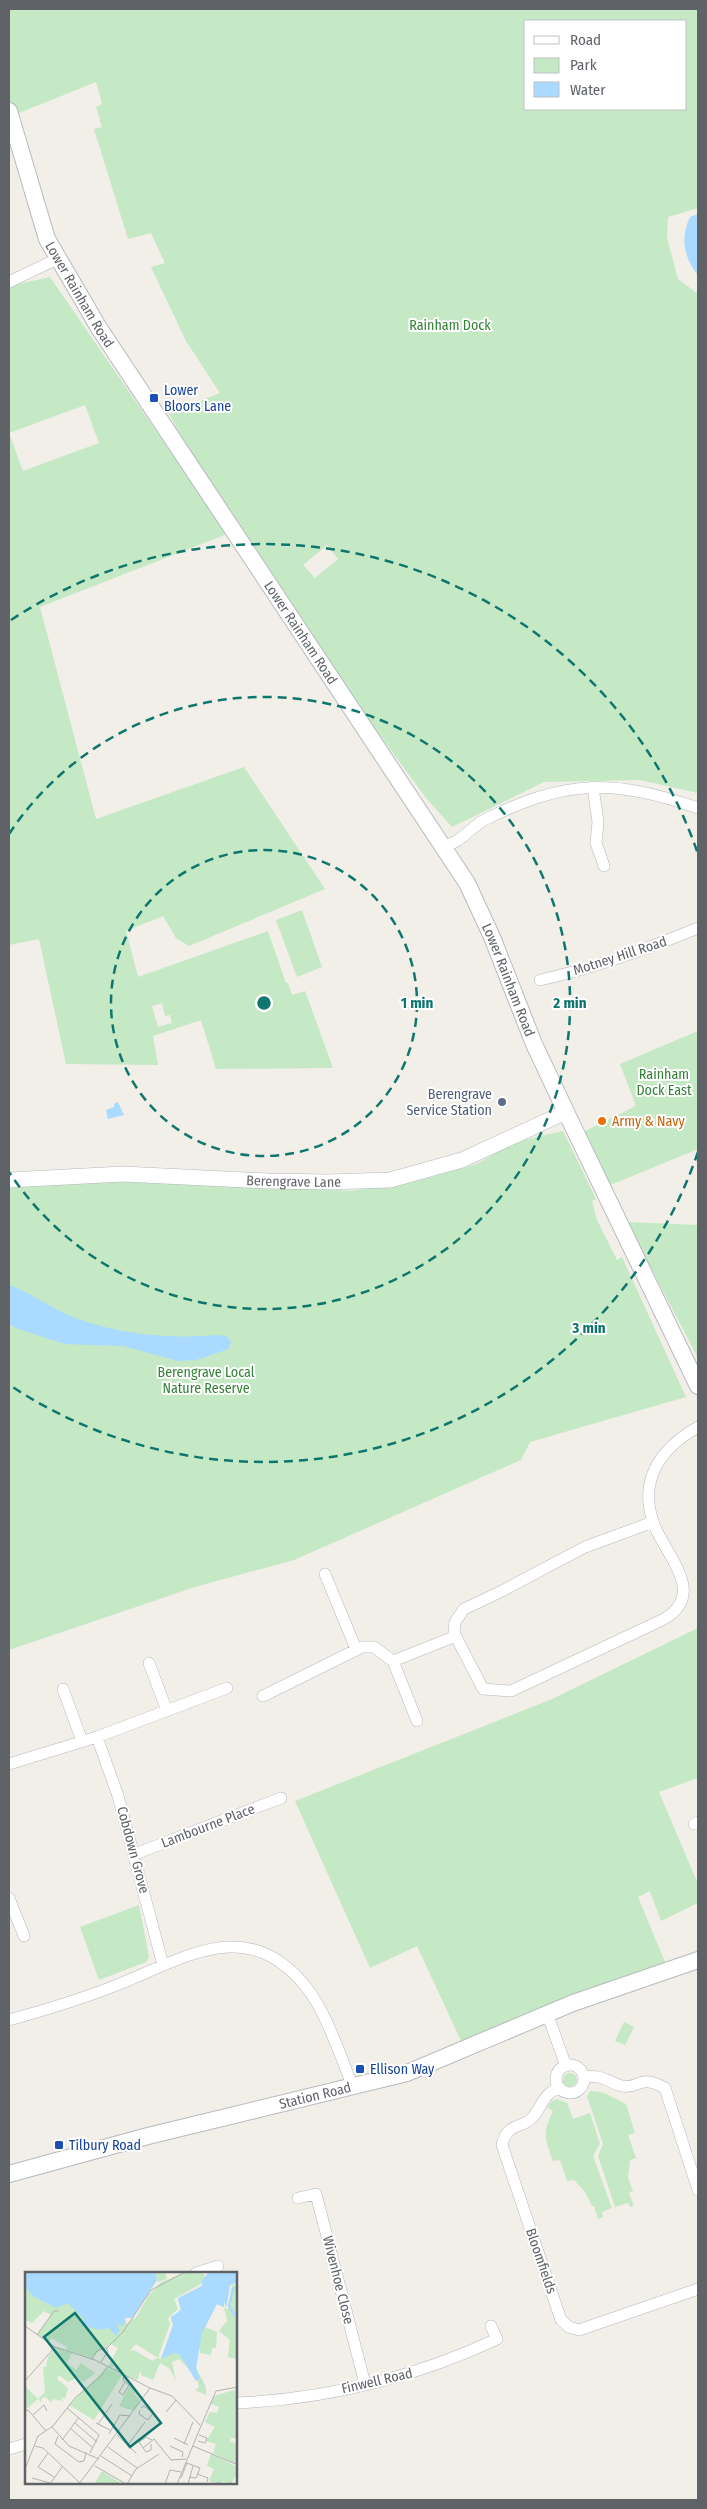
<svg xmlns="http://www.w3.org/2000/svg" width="707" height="2509" viewBox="0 0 707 2509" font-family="'Fira Sans Condensed',sans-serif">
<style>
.green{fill:#c5e8c5;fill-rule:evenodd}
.water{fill:#aadaff}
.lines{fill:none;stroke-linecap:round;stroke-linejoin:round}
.minor-casing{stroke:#b5b8bc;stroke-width:12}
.tertiary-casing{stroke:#b5b8bc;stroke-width:16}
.secondary-casing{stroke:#b6babf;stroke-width:18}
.minor{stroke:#fff;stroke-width:11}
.tertiary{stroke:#fff;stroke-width:15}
.secondary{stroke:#fff;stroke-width:16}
.ring{fill:none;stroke:#0f766e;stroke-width:2.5;stroke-dasharray:9 6}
.transit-dot{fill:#1a4fb4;stroke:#fff;stroke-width:2}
.service-dot{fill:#5c6f8a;stroke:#fff;stroke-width:2}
.food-dot{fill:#e8710a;stroke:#fff;stroke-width:2}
.labels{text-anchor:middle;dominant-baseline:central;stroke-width:4;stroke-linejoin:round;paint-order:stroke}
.street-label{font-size:14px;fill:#5f6368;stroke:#fff}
.park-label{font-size:14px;fill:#348238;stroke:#fff}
.transit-label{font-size:14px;fill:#164399;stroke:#fff;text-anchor:start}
.service-label{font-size:14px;fill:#4e5e75;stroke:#fff;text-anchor:end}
.food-label{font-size:14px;fill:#c56008;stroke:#fff;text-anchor:start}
.inset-river{fill:none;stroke:#aadaff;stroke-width:2.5}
.inset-road{fill:none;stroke:#b3b3b1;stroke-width:1}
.view{fill:#0f766e;fill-opacity:0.15;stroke:#0f766e;stroke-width:2.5}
.inset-edge{fill:none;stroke:#5f6368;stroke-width:2.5}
.centre{fill:#0f766e;stroke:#fff;stroke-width:2.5}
.ring-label{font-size:15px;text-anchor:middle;font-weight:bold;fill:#0f766e;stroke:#fff;stroke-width:4;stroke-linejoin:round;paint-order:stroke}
</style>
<rect width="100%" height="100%" fill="#f1efe8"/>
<path class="green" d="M9,9h689v199l-30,9 -1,21 11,41 20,15v499l-58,-13 -96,2 -92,45 -26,-29 -61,-83 -80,-113 -20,-39 -66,-94 -30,-55 51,-21 -34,-52 -35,-74 14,-4 -14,-30 -23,6 -34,-110 8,-2 -6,-20 6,-3 -6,-22 -82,33 -5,-17zM526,21h160v88h-160zM327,545l11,14 -23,19 -12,-13z
M50,277l177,257 -187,73 56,212 148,-52 81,122 -136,57 -13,-8 -13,-22 -37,15 12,46 130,-46 18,52h2l4,12 13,-4 28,77 -117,1 -15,-49 -48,16 5,29 -92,-1 -27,-125 -30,6v-659zM85,405l14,38 -76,28 -14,-38zM162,1003l3,13 5,-1 2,8 -14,4 -6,-21z
M302,910l20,57 -25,10 -21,-57z
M698,1031v118l-90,37 -25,-54 53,-26 -16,-42z
M563,1131l33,68 -4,2 5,19 20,40 5,-3 64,140 -156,45 -9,18 -227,100 -99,27 -186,63v-466l59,-3 129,1 153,9 67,-10 60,-17 38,-22z
M627,1222l71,3v133z
M698,1628v150l-39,14 39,92v19l-37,18 -11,-30 -12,6 29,70 -206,74 -44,-95 -47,22 -75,-167 257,-102z
M139,1905l10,52 -3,5 -47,18 -19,-53z
M624,2022l10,5 -9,18 -10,-4z
M563 2080a7 7 0 1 1 14 0a7 7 0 1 1-14 0Z
M590,2091l12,1 24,12 9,29 -7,2 8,23 -6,2 -2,18 5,13 -4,2 5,13 -4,1 -2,-4 -13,4 -17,-51 5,-12 -16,-48z
M557,2099l10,4 6,16 17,-6 10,31 -7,12 19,52 -10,4 1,5 -5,2 -4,-13h-2l-7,-14 -11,-12 -7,1 -7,-21 -7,1c-8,-22 -11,-28 0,-50l-6,-4 5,-6z"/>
<path class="water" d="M698,214v61c-14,-16 -18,-38 -8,-58z
M118,1102l6,13 -16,4 -2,-9 8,-3v-3z
M9,1285c24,8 45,26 69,34 46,16 93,20 141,16l9,2 3,5 -2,7 -33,11 -18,1 -55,-15 -58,-2 -50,-16 -6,-5z"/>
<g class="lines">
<g class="minor-casing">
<path id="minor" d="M9,282l48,-23
M593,787l5,35 -2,21 8,23
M442,846c19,-2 28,-19 44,-27 82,-40 127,-40 212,-11
M540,980c55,-12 107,-31 158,-52
M653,1522l-68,25 -85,45 -36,17 -9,13 -1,11 29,56 28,2 151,-71c45,-24 7,-61 -6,-91 -20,-46 3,-80 42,-102
M325,1574l31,75
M393,1661l24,60
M149,1663l18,48
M63,1689l19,52
M263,1696l99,-49h12l19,14 63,-25
M97,1737l21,59 45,169
M9,1764l88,-27 130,-49
M694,1824l4,-2
M135,1854l146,-56
M9,1898l15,38
M547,2013l19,53
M9,2020c36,-10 73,-21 108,-35 68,-27 131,-71 189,2 20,24 35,71 47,100
M556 2079a14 14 0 1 1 28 0a14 14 0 1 1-28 0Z
M584,2077c22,-2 20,4 38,9 16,4 17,-13 43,2l33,102
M559,2087c-17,9 -15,16 -26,30 -12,13 -25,4 -31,28l59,175 8,7 10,3 119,-41
M298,2198l18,-4 49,190
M196,2273l22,-7
M236,2403c90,-4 180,-26 261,-64l-6,-13
M9,2449l17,-5"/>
</g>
<g class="tertiary-casing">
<g id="tertiary">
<path id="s1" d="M9,1180l114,-6 145,7 60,1 62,-2 72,-20 104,-48"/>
</g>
</g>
<g class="secondary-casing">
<g id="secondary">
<path id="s2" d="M9,111l38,128 52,89 368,555 25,54 42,107 32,68 132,274"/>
<path id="s3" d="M9,2174l139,-38 259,-63 166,-70 125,-43"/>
</g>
</g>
<use href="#minor" class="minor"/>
<use href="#tertiary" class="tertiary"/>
<use href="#secondary" class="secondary"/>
</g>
<g class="ring">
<circle cx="264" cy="1003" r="153"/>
<path d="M9 834A306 306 0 1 1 9 1172"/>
<path d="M698 1152A459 459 0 0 1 11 1386M11 620A459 459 0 0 1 698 854"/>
</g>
<g class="transit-dot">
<rect x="149" y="393" width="10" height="10" rx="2.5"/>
<rect x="355" y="2064" width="10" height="10" rx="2.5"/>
<rect x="54" y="2140" width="10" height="10" rx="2.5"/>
</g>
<circle class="service-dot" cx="502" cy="1102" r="5"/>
<circle class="food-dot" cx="602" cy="1121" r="5"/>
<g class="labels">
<g class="street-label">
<text stroke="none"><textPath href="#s2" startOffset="198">Lower Rainham Road</textPath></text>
<text stroke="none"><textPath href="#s2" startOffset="602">Lower Rainham Road</textPath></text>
<text transform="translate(620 956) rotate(-18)">Motney Hill Road</text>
<text stroke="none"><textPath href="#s2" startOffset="1008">Lower Rainham Road</textPath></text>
<text stroke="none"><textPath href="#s1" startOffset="285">Berengrave Lane</textPath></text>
<text transform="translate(208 1826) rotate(-21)">Lambourne Place</text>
<text transform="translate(133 1850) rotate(75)">Cobdown Grove</text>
<text stroke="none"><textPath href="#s3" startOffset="316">Station Road</textPath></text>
<text transform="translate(541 2261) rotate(71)">Bloomfields</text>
<text transform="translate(338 2280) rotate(76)">Wivenhoe Close</text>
<text transform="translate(377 2381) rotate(-13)">Finwell Road</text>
</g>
<g class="park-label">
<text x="450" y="325">Rainham Dock</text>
<text x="664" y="1074">Rainham<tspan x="664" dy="16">Dock East</tspan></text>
<text x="206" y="1372">Berengrave Local<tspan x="206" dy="16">Nature Reserve</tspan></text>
</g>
<g class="transit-label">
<text x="164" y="390">Lower<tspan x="164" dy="16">Bloors Lane</tspan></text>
<text x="370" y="2069">Ellison Way</text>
<text x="69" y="2145">Tilbury Road</text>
</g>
<g class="service-label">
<text x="492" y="1094">Berengrave<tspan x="492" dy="16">Service Station</tspan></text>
</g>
<g class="food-label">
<text x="612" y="1121">Army &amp; Navy</text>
</g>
</g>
<g transform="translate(25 2272)">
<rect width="212" height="212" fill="#f1efe8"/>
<path d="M0,0h140l2,7 -9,3 -1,-2 -26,38h-6l1,6 10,-7 13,-22 11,-12 26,-11 19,2 -4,10 -27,15 4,10 -10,9 2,6 -12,34 3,1 12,-34 -2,-5 10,-11 -3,-9 24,-14 1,-6 34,-8v11l-7,2 -4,23 -2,-7v6l-7,-3 -12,23 12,5 -1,16h-4l-1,7 -11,-2v-4l-1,2 -3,17 10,19v8l-11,-5 4,-3 -3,-11 -17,-17 -7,3 4,19 -7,-13 -9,-5 -7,17 -12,-5v-5l-4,10 -24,-10 8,-12 -10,11 -3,-2 10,-19 -7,-4 -12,6 -7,8 -26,-8 1,-3 -16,-9 -2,4 -12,-8 14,-19 -7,-4 -12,12 -7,-3zM111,72l22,14 -6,3 -18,-11 -4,1zM207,13h5l-1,74 -8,-2 2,-17 -11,-9 8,-10 -3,-13 4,1zM31,76l16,5 -5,10 9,7 5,-7 14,10 -12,9 -5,-5 -10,5 -9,-7 -2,4 11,9 -3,11 -4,-2 2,4 -9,-2 -3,3 4,5 -9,-10 -4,1 -1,4 -3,-3 -13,11v-24l13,13 7,-7 -2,-25h3l2,-10zM82,96l15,7 -28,45 -25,-15zM105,113l7,4 -3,4 6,8 -6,10 -15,-5zM212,117v50l-12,-3 6,2 -1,4 7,1v22l-24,-12 3,-9 -10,-3 9,-14 -10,-5 5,-10 7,1 2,-6 -8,-3 3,-8zM186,181l26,14v7l-6,10 -8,-3 -2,3 -12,-3 5,-12 -7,-3zM77,199l20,13h-24l-3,-1z" fill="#c5e8c5" fill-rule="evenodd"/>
<path d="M0,0h130l2,8 -25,38h-7l1,4 -4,4 -6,-3 4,8 -4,5 -7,-8 -10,2 -16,-5 1,-6 -16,-16 -12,5 -23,-12 -8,-10zM184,0h28l1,11 -8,2 -4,23 -2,-7v6l-7,-3 -15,29 -6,35 10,26 -7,-16 -3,3 -16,-26 -6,-2 -13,6 12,-34 -2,-8 10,-7 -3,-12 24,-12v-6z" fill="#aadaff"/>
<path class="inset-river" d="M210,44l-6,-10 4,-17 5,-2"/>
<path class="inset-road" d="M0,54l30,21 40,13 55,28 -71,96M12,63l17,-24h5M67,87l5,-8 11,-4 15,-15 28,-42 34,-18M76,90l7,-11 -2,-3M99,103l-1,5 6,5 -6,10 -4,-3 6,-10M0,109l30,-34M125,116l22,8 28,29M42,136l32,27 -9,18M115,138l-1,4 9,6 5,-7 -9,-7 -3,2M0,139l3,-1 18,21M141,140l10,-12M8,143l11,-10 3,6M50,151l22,19M71,151l14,7M73,152l14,-20M176,154l15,-35 22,-4M27,155l17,19 30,13M46,157l22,19M84,162l11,-19 10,1M92,163l19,18M33,164l-3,8 24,18 5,-1 2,-9M149,166l14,7M37,168l17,-23M173,169l7,2 2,-5 -8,-3M126,172v6l-5,2 -7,-10 7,-5 6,3M159,172l9,-22M103,173l17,-23M10,174l8,2 37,35M145,174l13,6 -1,5M168,174l45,19M83,175l29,21M118,176l11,-9 17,21 15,-1M23,181l-10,14 16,10M76,184l31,20M70,194l31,18M0,197l13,-33 15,-10 22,-28 26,-22 6,-9M172,202l11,4 -1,4M7,206l18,5M156,206l6,-15 13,5 -4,10 -7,-1M25,212l12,-17M102,212l9,-15 23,-15M140,212l5,-14 11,2M152,212l24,-58M163,212l5,-18"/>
<path class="view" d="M50,41l86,110 -31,24 -86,-110z"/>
<rect width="212" height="212" class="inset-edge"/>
</g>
<circle cx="264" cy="1003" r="8" class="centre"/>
<g class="ring-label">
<text x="417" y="1008">1 min</text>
<text x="570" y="1008">2 min</text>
<text x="589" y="1333">3 min</text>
</g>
<rect width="707" height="2509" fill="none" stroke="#5f6368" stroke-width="20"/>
<rect x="524" y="20" width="162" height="90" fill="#ffffff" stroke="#bfc1c3"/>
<rect x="534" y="36" width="25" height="8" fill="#ffffff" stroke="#bfc1c3"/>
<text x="570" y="45" font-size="15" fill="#5f6368">Road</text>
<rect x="534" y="58" width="25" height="15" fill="#c5e8c5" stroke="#bfc1c3"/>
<text x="570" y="70" font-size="15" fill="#5f6368">Park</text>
<rect x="534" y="82" width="25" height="15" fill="#aadaff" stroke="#bfc1c3"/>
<text x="570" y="95" font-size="15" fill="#5f6368">Water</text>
</svg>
